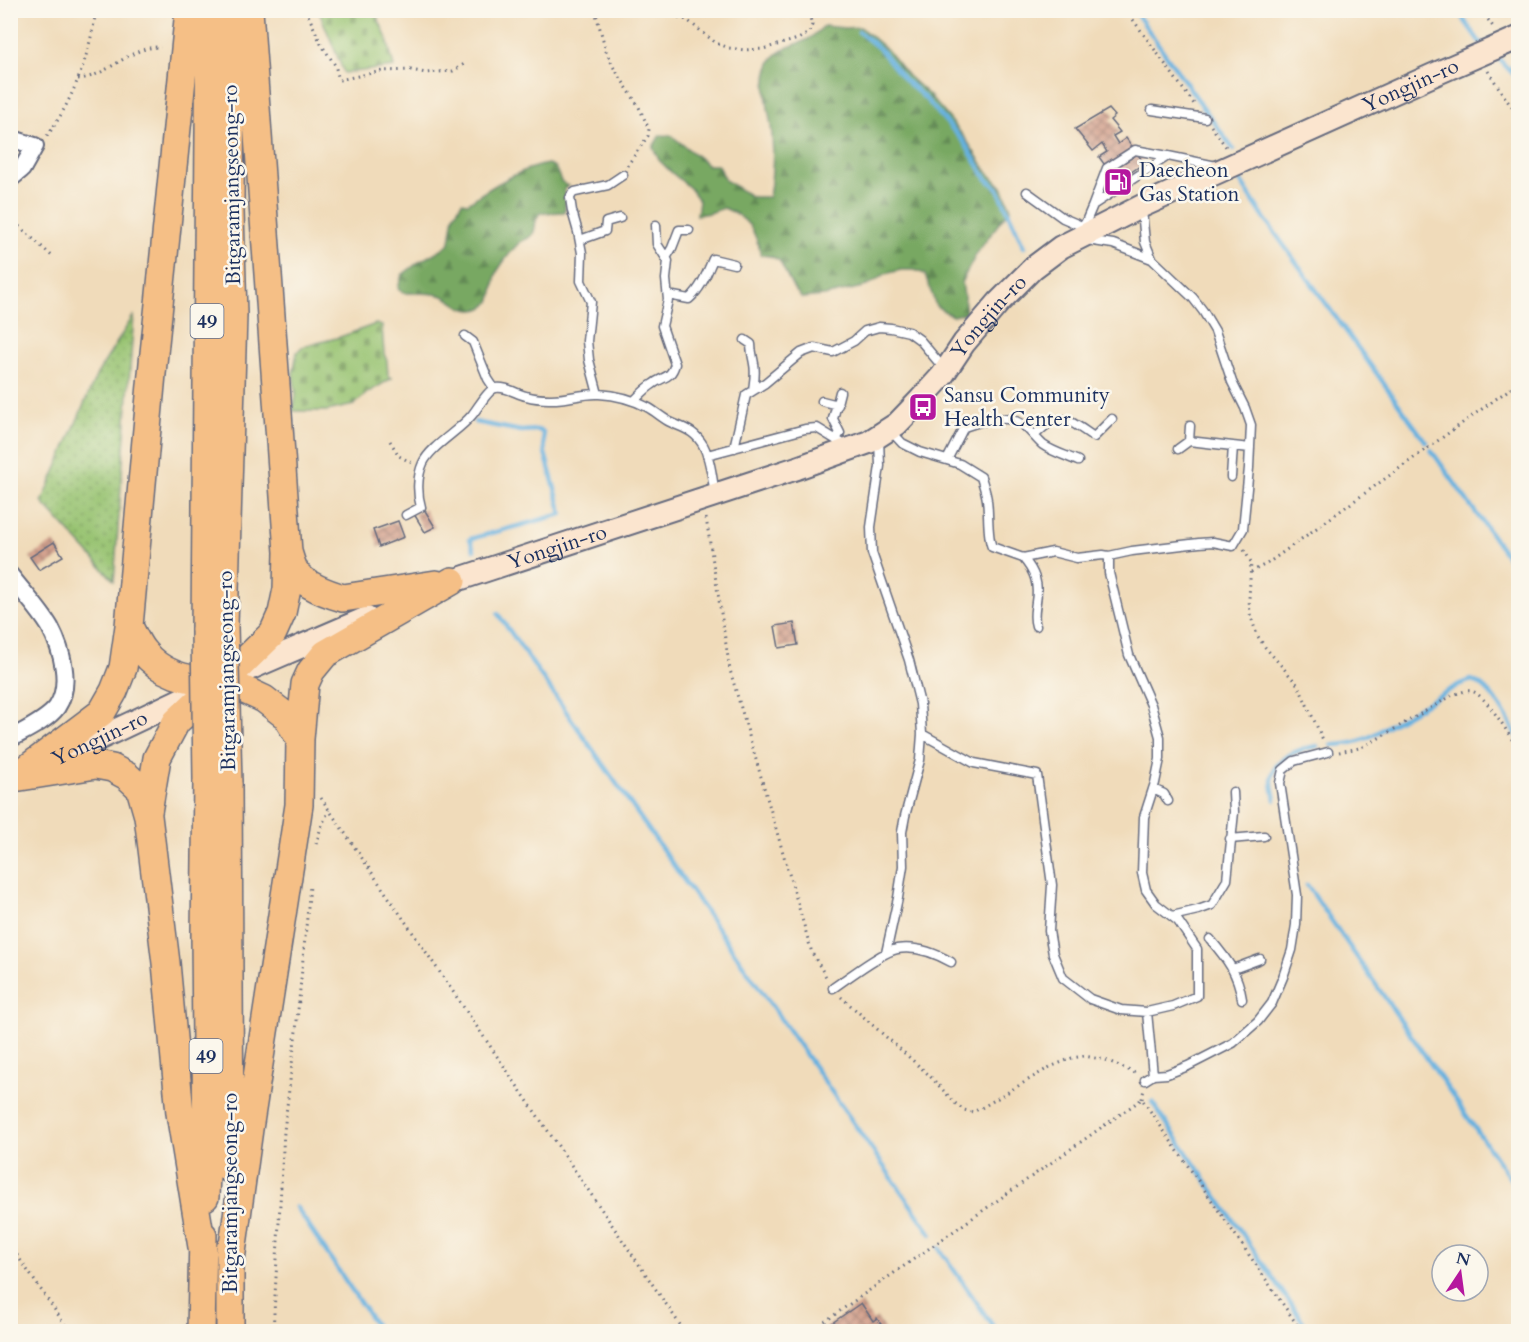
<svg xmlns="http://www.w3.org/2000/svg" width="1529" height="1342" viewBox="0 0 1529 1342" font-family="Cardo,serif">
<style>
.grass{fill:url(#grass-dots);stroke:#587867;stroke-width:1.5}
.forest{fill:url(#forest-firs);stroke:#4a6c60;stroke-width:1.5}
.cemetery{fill:url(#cemetery-stones);stroke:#587867;stroke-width:1.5}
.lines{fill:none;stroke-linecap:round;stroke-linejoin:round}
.stream{stroke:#66b1df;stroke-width:4.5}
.building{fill:url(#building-cross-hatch)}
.service-casing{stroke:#666b7e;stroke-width:11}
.minor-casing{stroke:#666b7e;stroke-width:20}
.secondary-casing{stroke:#666b7e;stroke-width:26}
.trunk-casing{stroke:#666b7e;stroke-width:30}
.path{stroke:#666b7e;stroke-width:3;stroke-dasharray:1.5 4.5;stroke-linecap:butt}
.service{stroke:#fff;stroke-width:8}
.minor{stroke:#fff;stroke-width:16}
.secondary{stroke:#fbe5cf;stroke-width:22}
.trunk{stroke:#f5bf86;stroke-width:27}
.trunk-bridge-casing{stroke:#666b7e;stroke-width:30;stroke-linecap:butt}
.trunk-bridge{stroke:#f5bf86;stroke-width:27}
.labels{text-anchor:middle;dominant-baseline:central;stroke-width:5;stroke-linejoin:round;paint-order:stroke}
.shield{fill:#fbf7ec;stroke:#5e6b89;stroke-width:1.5}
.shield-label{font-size:20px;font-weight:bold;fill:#1b2f5e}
.street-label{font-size:21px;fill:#1b2f5e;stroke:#fbf7ec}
.poi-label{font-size:21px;fill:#1b2f5e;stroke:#fbf7ec;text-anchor:start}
</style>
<defs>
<pattern id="grass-dots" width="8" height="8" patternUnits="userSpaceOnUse" patternTransform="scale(1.5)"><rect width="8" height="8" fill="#96c270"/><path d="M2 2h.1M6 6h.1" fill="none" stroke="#7a9e5f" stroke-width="1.8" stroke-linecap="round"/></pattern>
<pattern id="forest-firs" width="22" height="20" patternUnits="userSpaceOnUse" patternTransform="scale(1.5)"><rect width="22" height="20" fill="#78a862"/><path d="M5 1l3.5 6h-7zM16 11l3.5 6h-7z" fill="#628954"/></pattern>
<pattern id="cemetery-stones" width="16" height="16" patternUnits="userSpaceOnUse" patternTransform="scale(1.5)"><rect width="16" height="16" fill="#96c270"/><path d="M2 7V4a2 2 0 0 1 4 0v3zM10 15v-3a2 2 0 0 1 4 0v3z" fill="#7a9e5f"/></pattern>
<pattern id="building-cross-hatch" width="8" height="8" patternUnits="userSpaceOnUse" patternTransform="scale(1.5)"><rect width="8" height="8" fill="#d4a38f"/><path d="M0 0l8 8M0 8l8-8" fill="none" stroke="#ab8578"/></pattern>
</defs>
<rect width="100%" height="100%" fill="#fbf7ec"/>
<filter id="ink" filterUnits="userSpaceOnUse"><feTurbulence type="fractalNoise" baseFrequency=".0167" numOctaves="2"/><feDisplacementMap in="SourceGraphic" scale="12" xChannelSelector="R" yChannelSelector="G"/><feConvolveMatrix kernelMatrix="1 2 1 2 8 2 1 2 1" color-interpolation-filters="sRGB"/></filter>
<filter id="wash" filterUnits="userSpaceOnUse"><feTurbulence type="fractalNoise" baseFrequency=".008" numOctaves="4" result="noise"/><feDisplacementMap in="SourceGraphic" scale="24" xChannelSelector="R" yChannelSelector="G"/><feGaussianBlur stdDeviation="1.35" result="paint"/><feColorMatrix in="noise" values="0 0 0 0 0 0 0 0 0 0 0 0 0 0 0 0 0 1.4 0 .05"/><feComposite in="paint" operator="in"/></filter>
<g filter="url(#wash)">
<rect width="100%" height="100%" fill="#f0dbba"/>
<path class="grass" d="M134,315l-20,266 -72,-79 55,-128z"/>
<path class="forest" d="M824,26l21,2 15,-1 27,23 21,26 22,20 18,21 19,24 20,31 15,15 9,22 -9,10 -25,34 -15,28 4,32 -14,3 -16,-10 -11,-32 -11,-4h-13l-16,4 -18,12 -43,10 -22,2 -8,-9 -15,-29 -9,-4 -9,-1c-6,-25 -12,-37 -37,-47l-15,5 -12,2 2,-15 -9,-12 -18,-15 -13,-13 -6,-13 7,-12 12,1 36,29h10l7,15 27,17h17c3,-20 5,-39 3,-60 -1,-25 -15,-58 2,-80 9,-11 25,-12 36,-19 5,-4 10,-8 14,-12z
M548,164l7,3 6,14 7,5 -4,3 1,4v19l-25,1c-7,8 -3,13 -7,21 -4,6 -11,5 -15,10 -5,5 -16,20 -20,26 -8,15 1,38 -24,40 -14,1 -21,-11 -34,-15 -11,-3 -24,-2 -37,-2l-5,-5 4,-13 17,-13 26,-15 5,-5 4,-27 8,-13 6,1c21,-15 55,-36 80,-39z"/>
<path class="cemetery" d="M319,11h56l12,28 7,28 -50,6z
M376,324l6,2 2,28 3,7 1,15 4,2 -25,15 -13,12 -28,6h-33l3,-16 -3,-21 4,-22 5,-5 38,-10z"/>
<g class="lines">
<path class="stream" d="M1134,10l99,139
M1457,10l22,31 6,5
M859,32l21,17 24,30 21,19 39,44 22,36 12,11 26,58
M1496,56l22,23
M1510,70l8,-9
M1238,177l24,38 164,227
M1431,450l87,122
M474,550l-4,-11 92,-25 -17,-61 -2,-21 -6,-2 -16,1 -46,-9
M498,614l433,620
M1332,745c20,0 36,-5 52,-17l76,-44 12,-4c21,8 36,39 46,59
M1275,800c-1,-6 -3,-13 -3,-19 0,-23 26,-32 45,-35
M1307,885l211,305
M1152,1102l158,230
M296,1207l84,125
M939,1248l58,84"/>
</g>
<g id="blocks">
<path class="building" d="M1109,109l6,7 -5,4 10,12 -7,4 5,8 8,-6 18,25 -27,19 -18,-25 8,-5 -5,-8 -9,7 -18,-22z
M424,509l11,18 -10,5 -11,-18z
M398,521l6,16 -25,10 -6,-17z
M54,542l9,14 -24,14 -9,-13z
M794,623l4,22 -19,3 -4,-22z
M861,1303l12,18 4,-3 9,14h-67z"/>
</g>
</g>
<g filter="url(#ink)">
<use href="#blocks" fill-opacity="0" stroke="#666b7e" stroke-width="1.5"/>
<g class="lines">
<g class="service-casing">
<path id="service" d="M1152,110l53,8
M1027,192l36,26 21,9
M1093,205l14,-37 28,-18 33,6
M1082,231l11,-26 75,-49 48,10
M580,240l25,-9 1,-9 14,-4
M1087,240l26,4 39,15 -7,-17 -3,-32
M666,258l6,-10 7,-18h10
M668,295l21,4c12,-10 18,-26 24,-40l21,5
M465,336l8,6 15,37 6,9
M745,340l6,4c0,8 2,13 3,20 2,9 0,18 -1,26
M598,394l-9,-34 -2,-19 4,-39 -10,-21 1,-28 -4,-21 -6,-21 -2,-13 2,-4 3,-2 33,-7 15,-10
M634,401c6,-6 12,-13 19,-17 10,-8 18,-5 22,-20l-13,-38 6,-26 -2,-21 2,-18 -11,-17 -1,-19
M822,401l16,4
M1190,426l-1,15 61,7
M891,431l11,12 18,9 40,12 21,13c2,7 5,15 6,23 2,13 0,37 5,47l31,11 30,-6 24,6 26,-3 6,1
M1034,436c26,-27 33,-17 60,1l18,-18
M836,439l4,-6 -7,-14 7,-27
M879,439l1,27 -9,61 1,26 37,107 11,44 2,30 -2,26 -15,56 -3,16 1,34 -5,32 -12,55
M734,448l12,-53 19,-12 36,-30 13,-5 19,4 21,-11 11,-10 14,-4 12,1 18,4 11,8 25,30
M1178,449l11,-8
M707,455l98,-26 12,-1 31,19
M947,460l17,-33c17,-6 43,-14 59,-2 8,6 13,14 20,20 10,7 24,11 35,16
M1231,477l2,-31
M406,515l15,-8c-4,-13 -4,-31 2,-44 8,-17 37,-33 49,-48 6,-7 16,-26 24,-27 9,-2 21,6 30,8 7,2 16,3 23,3 17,1 33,-6 50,-5 17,1 33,5 48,13 8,4 15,11 23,15 15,7 24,8 33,23 8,15 9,33 12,49
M1023,558c12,14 16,26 13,44 -1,9 -3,15 0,24
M922,734l52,29 63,12 15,110 -3,46 4,23 10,24 27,21 31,11 26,2 26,-6 24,-10v-47l-19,-28 -22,-17 -10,-14 -4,-17 2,-56 11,-34 5,-24v-22l-9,-32 -22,-50 -20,-82v-17l23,-5 67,-8 14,-1 20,4 10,-17 6,-61 2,-43 -6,-17 -13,-26 -17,-51 -12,-20 -10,-13 -41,-39
M1153,789l11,5 4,7
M1230,839l34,-3
M1172,916l26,-6 14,-5 15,-25 7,-68 -1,-20
M1210,939c17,20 28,34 32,60
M1233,969l27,-10
M833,988c15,-10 48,-36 64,-39 18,-3 38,4 54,13
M1147,1012l6,63
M1145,1080l8,-5 14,-1 21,-8 45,-23 25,-22 14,-18 11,-26 9,-27 4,-25 1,-30 -17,-112 3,-13 11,-9 34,-9"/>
</g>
<g class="minor-casing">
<path id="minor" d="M10,138l25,8 -13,23 -12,10
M10,575c13,17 30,35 40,52 12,23 22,57 7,80 -9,13 -33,24 -47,32"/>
</g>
<g class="secondary-casing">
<g id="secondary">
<path id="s1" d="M462,578l335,-110 72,-26 28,-18 24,-25 21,-23 22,-33 35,-41 34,-34 28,-21 81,-41 291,-131 85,-37"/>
<path id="s2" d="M47,763l169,-80 151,-65"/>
</g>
</g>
<g class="trunk-casing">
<path id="trunk" d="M189,10l-36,353 -24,263c4,8 8,18 14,25 19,25 45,28 73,32
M288,552c2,6 4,14 7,19 8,14 34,23 48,27l93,-14
M224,626l9,-311 -3,-103 1,-202
M205,631c0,-207 5,-414 5,-621
M226,679l47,-46 9,-20 5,-24 1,-37 -39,-542
M223,680l41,19 22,17 14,23 -1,66 -50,324 -19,138
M300,739l5,-55 6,-13 14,-17 127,-73
M17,776l85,-64 12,-21 9,-23 6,-42
M14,778l82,-13 16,3 15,8 13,12 8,28 18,147 14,150 23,140
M228,783l2,386
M148,812l9,-54 19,-36 42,-40
M205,1197l2,-44 -2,-218 2,-154
M201,1332l2,-97
M230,1332v-83"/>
</g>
<path class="path" d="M306,10l15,34 14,21 4,15 43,-9 29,-1 15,3 27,-2 13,-8
M595,10l11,41 8,17 24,37 11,24 -1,7 -21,30
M656,10l4,3 27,7 29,23 13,5 15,2 19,-1 35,-10 11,-6 3,-8 -4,-15
M1126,10l68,94
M1481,10l13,18
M1488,71l30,46
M78,79c30,-2 51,-33 83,-32
M1211,126l15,21
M47,136c26,-35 43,-82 49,-126
M10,218l43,39
M390,441l9,15 13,7
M706,518l24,152 82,283 16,27
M1244,550l7,12 -2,37 1,15 7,21 8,12 33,38 26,57
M1251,572l17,-9 250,-180
M1339,752l20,-4 13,-6 81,-47c6,-2 12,-5 18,-4 15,3 38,44 47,58
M321,798l364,534
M316,844l5,-17 8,-17
M841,997l87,77 28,30 8,6 9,2 10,-5 67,-40 22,-9 12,-2 22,4 29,13
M1142,1099l2,-10
M10,1245l60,87
M273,1332l11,-201 12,-100 14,-145
M810,1332l332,-233 160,233"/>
<use href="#service" class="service"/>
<use href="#minor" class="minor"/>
<use href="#secondary" class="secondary"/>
<use href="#trunk" class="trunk"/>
<g class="trunk-bridge-casing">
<path id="trunk-bridge" d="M224,626l4,157
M205,631l2,150"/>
</g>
<use href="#trunk-bridge" class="trunk-bridge"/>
</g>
</g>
<defs>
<g id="fuel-square" transform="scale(1.5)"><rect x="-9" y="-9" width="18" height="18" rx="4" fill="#b5179e" stroke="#fbf7ec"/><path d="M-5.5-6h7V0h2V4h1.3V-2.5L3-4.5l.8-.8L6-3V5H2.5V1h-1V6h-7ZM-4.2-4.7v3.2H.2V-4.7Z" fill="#fff"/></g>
<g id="bus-square" transform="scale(1.5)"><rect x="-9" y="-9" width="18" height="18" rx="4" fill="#b5179e" stroke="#fbf7ec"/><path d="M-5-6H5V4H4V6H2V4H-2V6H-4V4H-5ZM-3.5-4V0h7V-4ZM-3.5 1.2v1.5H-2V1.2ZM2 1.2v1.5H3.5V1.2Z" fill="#fff"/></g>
</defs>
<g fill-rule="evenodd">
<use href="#fuel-square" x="1118" y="182"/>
<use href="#bus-square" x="923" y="407"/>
</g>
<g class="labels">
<g class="shield">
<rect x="190.5" y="304" width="33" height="34" rx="4.5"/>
<rect x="189.5" y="1039" width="33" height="34" rx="4.5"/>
</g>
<g class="shield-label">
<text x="207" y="321">49</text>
<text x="206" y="1056">49</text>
</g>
<g class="street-label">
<text stroke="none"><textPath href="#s1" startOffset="1090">Yongjin-ro</textPath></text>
<text transform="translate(232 185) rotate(-91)">Bitgaramjangseong-ro</text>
<text stroke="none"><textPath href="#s1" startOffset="604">Yongjin-ro</textPath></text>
<text stroke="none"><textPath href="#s1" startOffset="100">Yongjin-ro</textPath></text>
<text transform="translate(227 671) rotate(-91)">Bitgaramjangseong-ro</text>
<text stroke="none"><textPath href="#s2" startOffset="58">Yongjin-ro</textPath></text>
<text transform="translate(230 1193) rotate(-90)">Bitgaramjangseong-ro</text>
</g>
<g class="poi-label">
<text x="1139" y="170">Daecheon<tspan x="1139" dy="24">Gas Station</tspan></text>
<text x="944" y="395">Sansu Community<tspan x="944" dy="24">Health Center</tspan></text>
</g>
</g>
<rect width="1529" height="1342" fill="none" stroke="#fbf7ec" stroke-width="36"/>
<g transform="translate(1460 1273) rotate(13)"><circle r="28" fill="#fbf7ec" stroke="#a1a7b3" stroke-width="1.5"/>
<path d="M0-4.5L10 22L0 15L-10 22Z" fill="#b5179e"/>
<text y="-9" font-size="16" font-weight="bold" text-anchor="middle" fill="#1b2f5e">N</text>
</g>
</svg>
